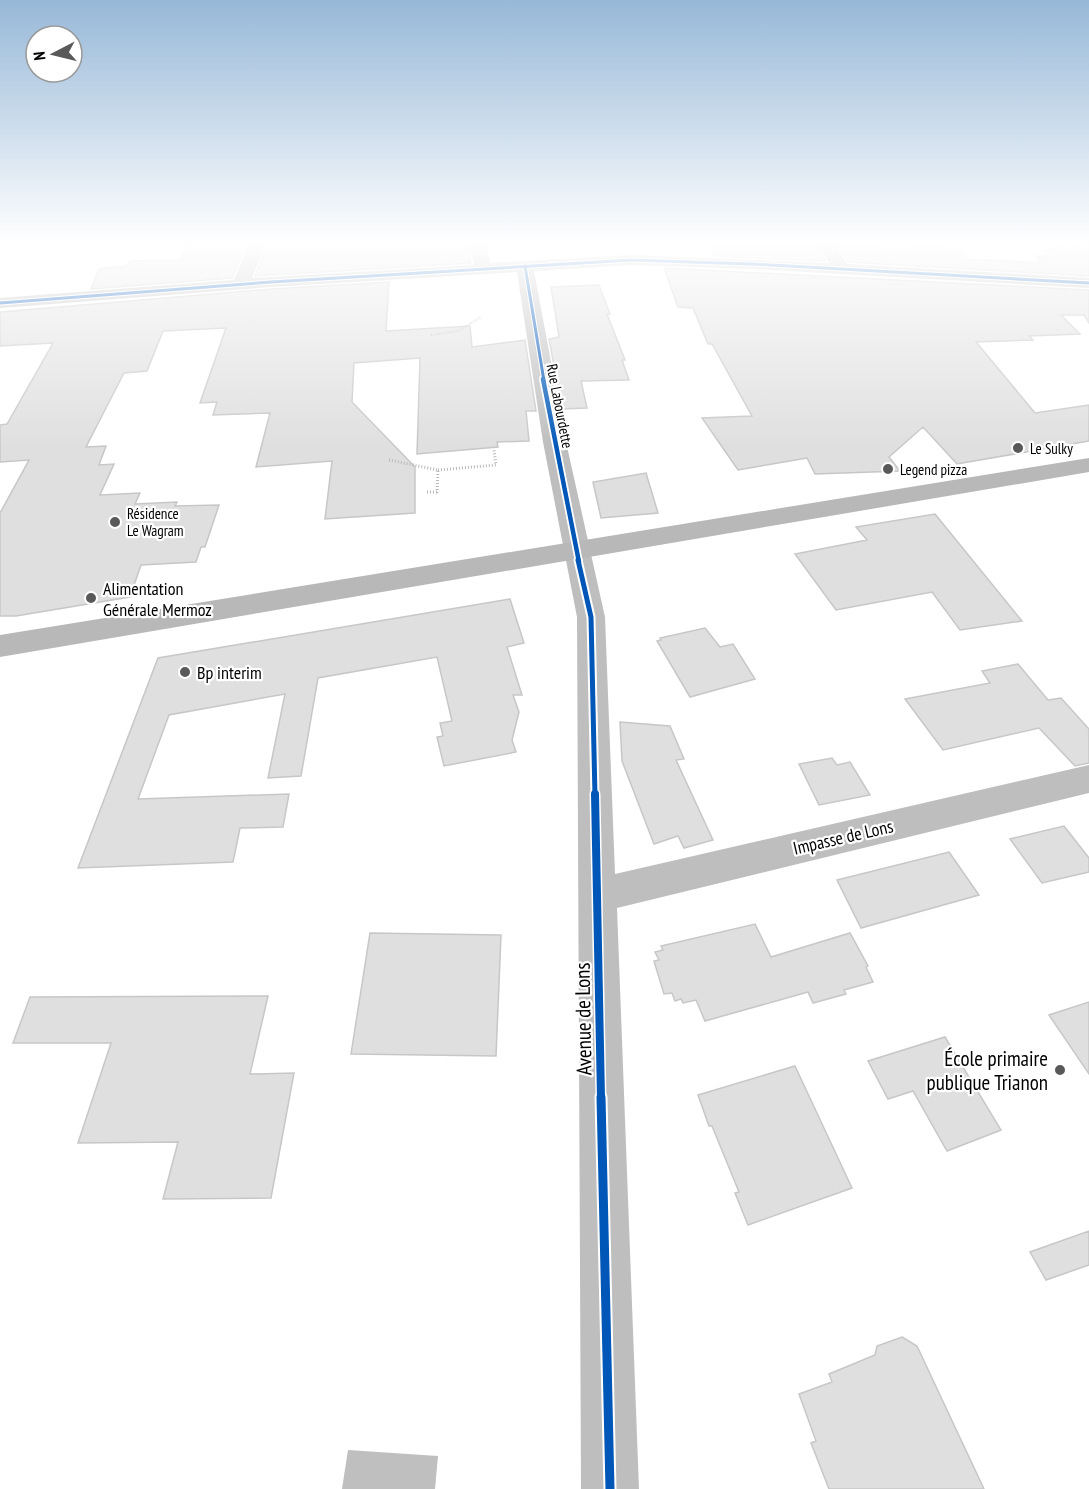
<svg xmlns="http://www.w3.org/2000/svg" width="1089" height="1489" viewBox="0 0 1089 1489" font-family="'PT Sans Narrow',sans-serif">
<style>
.water{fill:#bfbfbf}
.building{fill:#dfdfdf;stroke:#c7c7c7;stroke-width:1.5}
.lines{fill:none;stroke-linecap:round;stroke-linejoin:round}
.path-far1{stroke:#b9b9b9;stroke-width:2;stroke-dasharray:1 1.5;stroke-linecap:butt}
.path{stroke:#b9b9b9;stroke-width:3;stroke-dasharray:1 2;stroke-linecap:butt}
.minor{fill:#bebebe;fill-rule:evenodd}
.secondary{fill:#b8b8b8;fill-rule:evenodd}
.cycleway-far4-casing{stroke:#fff;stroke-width:5}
.cycleway-far3-casing{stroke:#fff;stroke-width:8}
.cycleway-far2-casing{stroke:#fff;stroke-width:9}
.cycleway-far1-casing{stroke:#fff;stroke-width:11}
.cycleway-casing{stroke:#fff;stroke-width:13}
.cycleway-far4{stroke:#0057b8;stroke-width:3}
.cycleway-far3{stroke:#0057b8;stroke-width:4.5}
.cycleway-far2{stroke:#0057b8;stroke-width:5}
.cycleway-far1{stroke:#0057b8;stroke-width:8}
.cycleway{stroke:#0057b8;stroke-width:9}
.poi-dot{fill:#595959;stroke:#fff;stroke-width:2}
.labels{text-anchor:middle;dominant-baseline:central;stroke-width:4.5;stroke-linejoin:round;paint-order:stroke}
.far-street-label{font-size:15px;fill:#000;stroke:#fff}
.far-poi-label{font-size:15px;fill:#000;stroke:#fff;text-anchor:start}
.poi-label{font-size:18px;fill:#000;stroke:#fff;text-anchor:start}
.street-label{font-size:18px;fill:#000;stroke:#fff}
.near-street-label{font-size:21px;fill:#000;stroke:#fff}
.near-poi-label{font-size:21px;fill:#000;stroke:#fff;text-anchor:end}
</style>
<rect width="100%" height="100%" fill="#fff"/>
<path class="water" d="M348,1450l90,6 -3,33h-93z"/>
<path class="building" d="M190,240l58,1 -16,37 -141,11 8,-20 28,-3 3,-5 50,-1z
M269,240h198l4,23 -216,13z
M881,240l79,6 5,13 76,4 -4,-7h11l-4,-6 45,-9v35l-241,-14 -11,-18h47z
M793,244h23l9,17 -111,-5 -5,-11z
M664,268l425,22v33l-5,-8h-23l19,19 -51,2 4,4 -57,2 59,71 54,-8v36l-132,23 -34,-37 -34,30 11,14 -85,3 -8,-16 -69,12 -36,-52 50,-2 -40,-72h-4l-15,-36 -15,-1z
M389,282l-3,49 84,-5 2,21 53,-7 11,71h-10l3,30 -32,1 1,5 -81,7 3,-96 -66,5 -2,39 63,65v46l-90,6 7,-58 -76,6 14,-54 -57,2 4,-13 -17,1 26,-75 -63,3 -16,40 -23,2 -38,74 20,-1 -7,19 15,-1 -14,31 40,-2 -5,11 42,-2 -2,4 44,-1 -14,42h-4l-5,15 -55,3 -11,32 -114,19h-16v-103l29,-53 -29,2v-37l7,-1 46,-81 -53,3v-34l271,-23z
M599,285l11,29h-3l18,46h-3l7,20 -48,1 6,27 -25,1 -13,-70 10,-2 -8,-50z
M646,473l12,40 -57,5 -8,-36z
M935,514l87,107 -62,9 -28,-38 -96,18 -41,-56 72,-14 -11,-13z
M510,599l14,44 -17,4 15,48h-9l6,17 -7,28 4,12 -72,14 -7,-29 6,-1 -3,-13 12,-2 -15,-64 -119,21 -17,98 -33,2 17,-84 -116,21 -31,84 151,-5 -6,33 -43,1 -7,34 -155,6 80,-210z
M705,628l15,19 13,-3 22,35 -65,18 -33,-56 4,-1 -1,-2z
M1018,664l30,36 13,-2 28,31v34l-14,3 -36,-38 -96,22 -38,-51 85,-16 -8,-12z
M620,722l50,4 14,33 -8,1 37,80 -29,8 -6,-12 -24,8 -32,-83z
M832,758l5,7 13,-3 20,33 -51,10 -20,-41z
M1064,826l25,32v14l-47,11 -32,-44z
M949,852l30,43 -118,33 -24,-48z
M755,924l16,33 79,-24 18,33 -2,1 7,15 -29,8 2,4 -33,9 -5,-11 -103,29 -9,-21 -13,3 -2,-4 -6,2 -3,-8 -8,1 -10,-33 5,-1 -4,-8 8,-2 -2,-4z
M370,933l131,2 -5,121 -145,-2z
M268,996l-18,78 44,-1 -23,125 -108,1 15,-57 -100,1 33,-100h-98l17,-46z
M1089,1002v72l-40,-59z
M945,1037l56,93 -54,21 -34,-60 -25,8 -20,-38z
M795,1066l57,122 -104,37 -13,-32 4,-1 -27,-66h-3l-11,-31z
M1089,1231v34l-43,15 -16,-28z
M902,1337l15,9 67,143h-155l-18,-46 5,-2 -17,-47 33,-12 -3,-8 46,-19 2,-9z"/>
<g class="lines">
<path class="path-far1" d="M431,335l27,-4 23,-14"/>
<path class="path" d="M389,460l49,10 -1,22h-12
M438,470l58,-5 -2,-15"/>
<path class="minor" d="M251,240h16l-15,38 222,-13 -5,-25h16l5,23 141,-8 198,8 -13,-23h16l15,24 242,14v10l-337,-19 -121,-4 -97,6 32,171 39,175 10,257 474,-109v28l-472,115 22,581h-58l-4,-872 -34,-175 -26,-170 -246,15 -271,21v-10l234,-18z"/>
<path class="secondary" d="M1089,458v14l-1089,185v-22z"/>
<g class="cycleway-far4-casing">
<path id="cycleway-far4" d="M525,266l19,115
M0,303l271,-21 360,-22 121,4 337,19"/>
</g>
<g class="cycleway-far3-casing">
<path id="cycleway-far3" d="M543,379l36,183"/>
</g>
<g class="cycleway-far2-casing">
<path id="cycleway-far2" d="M578,560l13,57 4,179"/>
</g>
<g class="cycleway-far1-casing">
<path id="cycleway-far1" d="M595,794l6,304"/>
</g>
<g class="cycleway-casing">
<path id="cycleway" d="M601,1097l9,392"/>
</g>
<use href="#cycleway-far4" class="cycleway-far4"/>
<use href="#cycleway-far3" class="cycleway-far3"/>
<use href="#cycleway-far2" class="cycleway-far2"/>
<use href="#cycleway-far1" class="cycleway-far1"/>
<use href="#cycleway" class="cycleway"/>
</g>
<linearGradient id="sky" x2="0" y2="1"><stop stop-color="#97b8d8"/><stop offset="0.54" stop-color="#fff"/><stop offset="1" stop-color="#fff" stop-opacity="0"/></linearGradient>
<rect width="1089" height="448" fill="url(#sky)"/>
<g class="poi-dot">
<circle cx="1018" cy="448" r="6"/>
<circle cx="888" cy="469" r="6"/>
<circle cx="115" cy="522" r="6"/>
<circle cx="91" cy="598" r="6"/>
<circle cx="185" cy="672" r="6"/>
<circle cx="1060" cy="1070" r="6"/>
</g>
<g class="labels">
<g class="far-street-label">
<text transform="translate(560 406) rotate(79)">Rue Labourdette</text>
</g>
<g class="far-poi-label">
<text x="1030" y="448">Le Sulky</text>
<text x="900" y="469">Legend pizza</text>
<text x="127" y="513">Résidence<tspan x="127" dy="17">Le Wagram</tspan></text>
</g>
<g class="poi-label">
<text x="103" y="588">Alimentation<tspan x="103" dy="21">Générale Mermoz</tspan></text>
<text x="197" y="672">Bp interim</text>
</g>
<g class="street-label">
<text transform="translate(843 837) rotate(-13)">Impasse de Lons</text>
</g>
<g class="near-street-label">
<text transform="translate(583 1019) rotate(-91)">Avenue de Lons</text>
</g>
<g class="near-poi-label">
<text x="1048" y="1058">École primaire<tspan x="1048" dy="24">publique Trianon</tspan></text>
</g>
</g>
<g transform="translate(54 54) rotate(263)"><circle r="28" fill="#ffffff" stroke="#999999" stroke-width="1.5"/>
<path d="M0-4.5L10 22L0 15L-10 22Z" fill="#595959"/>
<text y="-9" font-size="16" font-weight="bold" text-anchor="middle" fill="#000000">N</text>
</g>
</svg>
